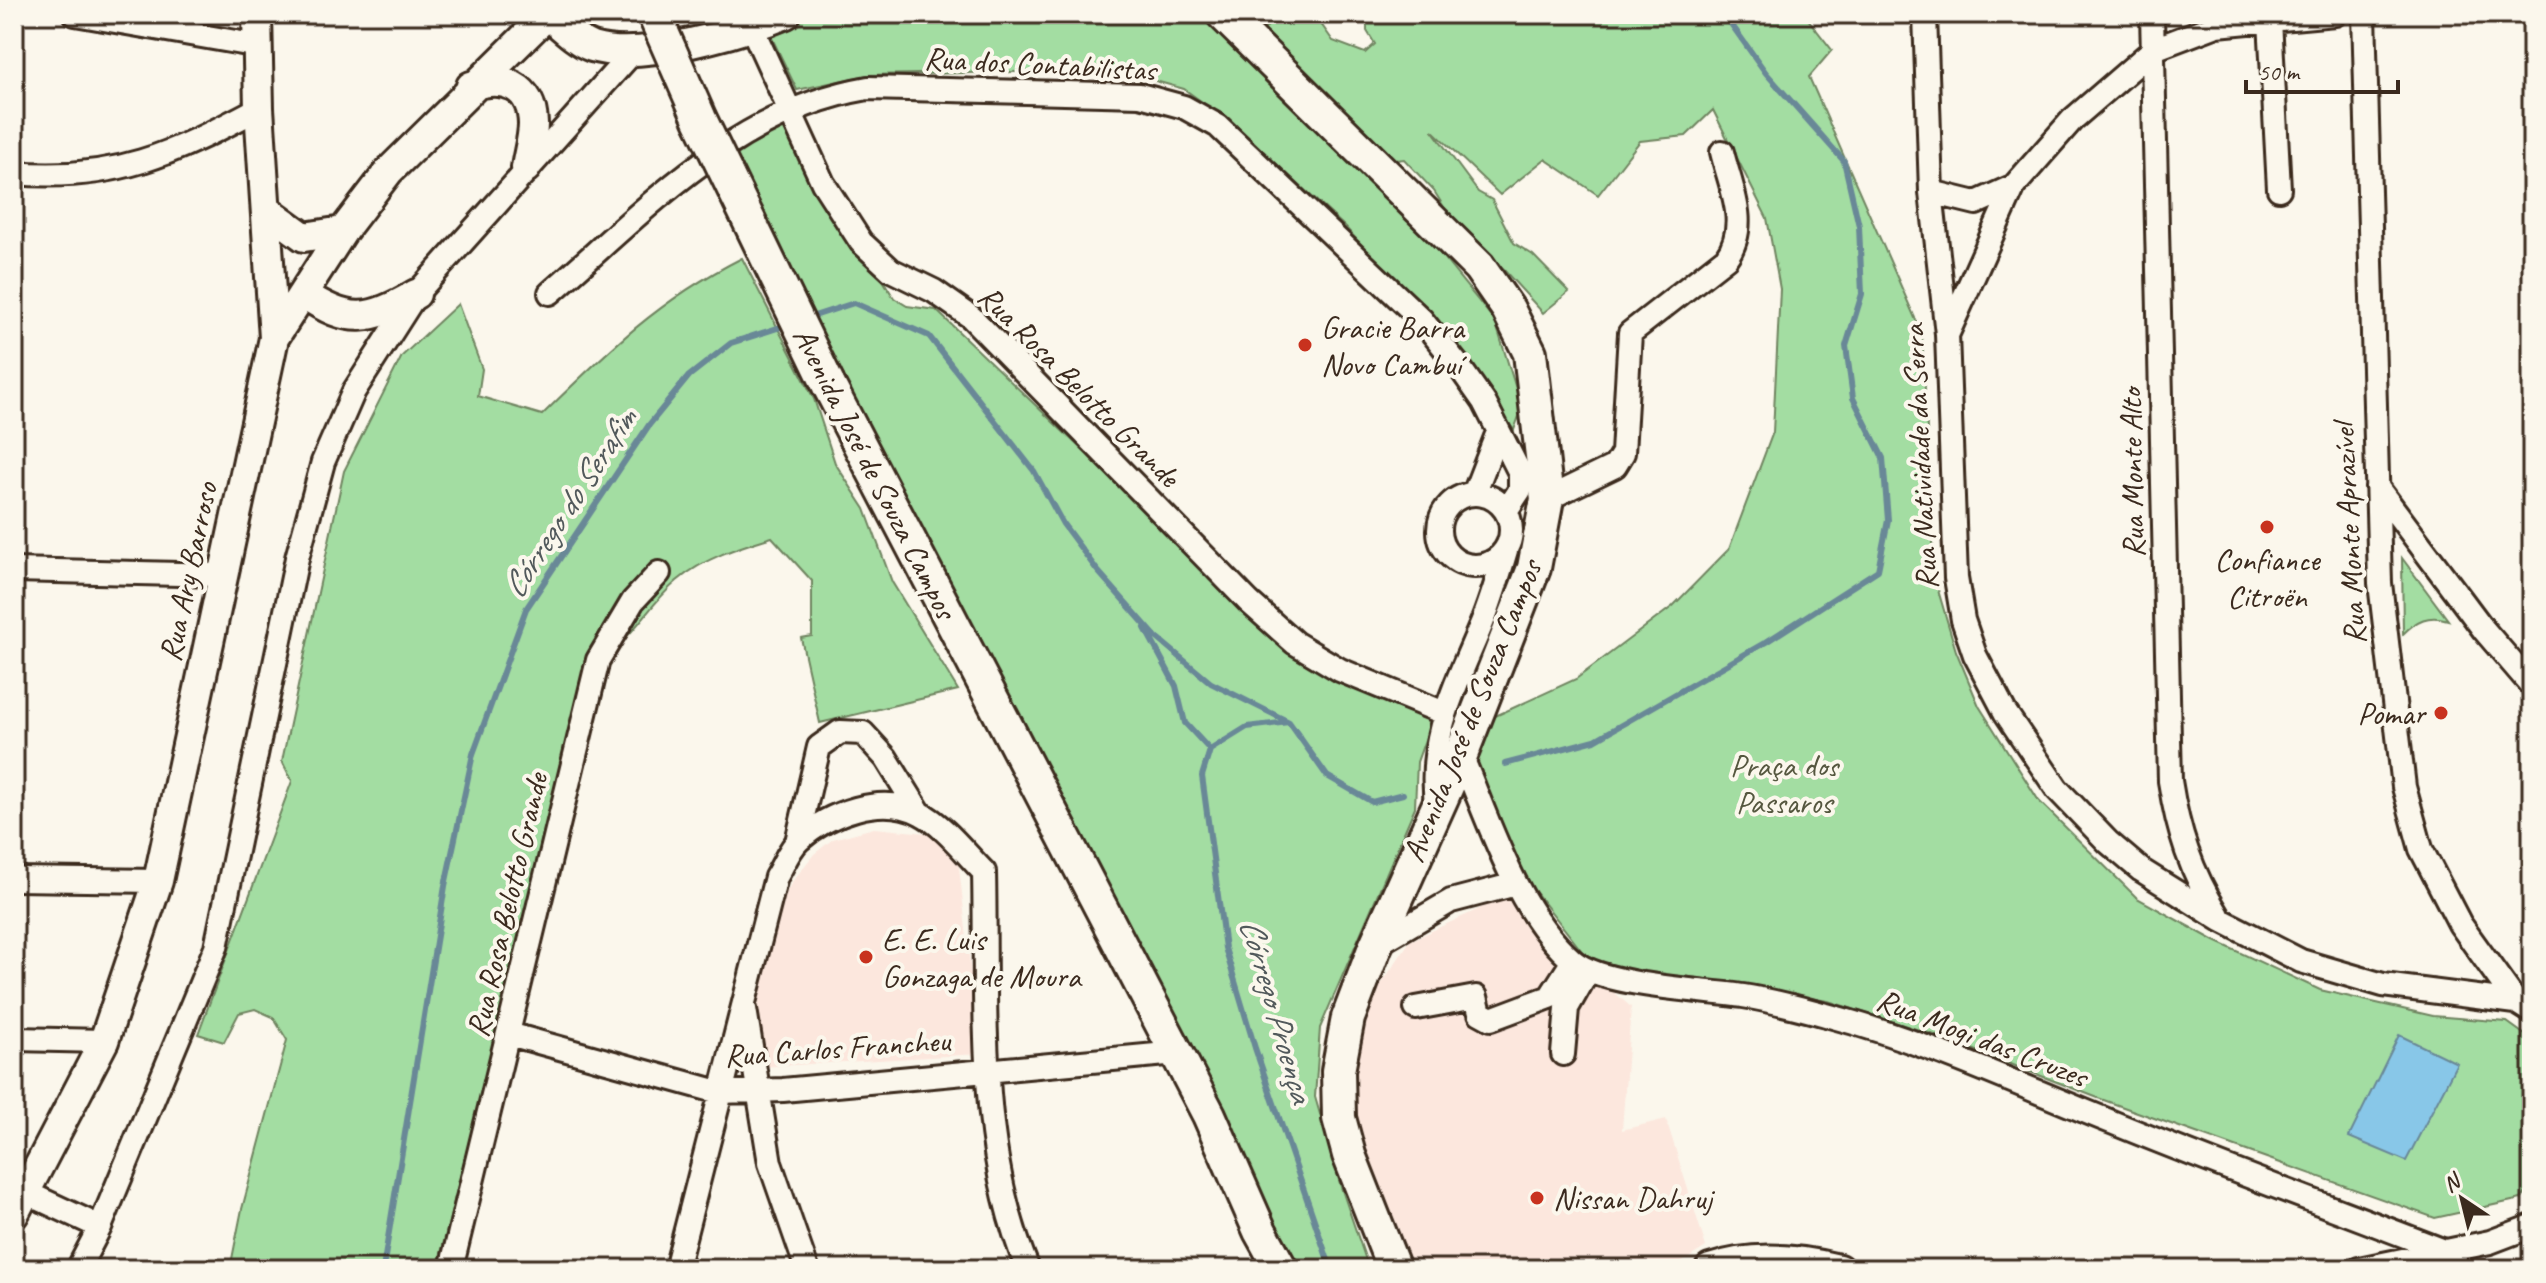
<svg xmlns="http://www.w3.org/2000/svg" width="2546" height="1283" viewBox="0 0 2546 1283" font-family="Caveat,sans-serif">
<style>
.built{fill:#fce7dd}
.green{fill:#a3dda2;stroke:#6f8460;stroke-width:2}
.water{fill:#88c7e8;stroke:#698897;stroke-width:2}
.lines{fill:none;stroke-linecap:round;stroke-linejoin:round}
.stream{stroke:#698897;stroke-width:6}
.minor-casing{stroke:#3b2a1e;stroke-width:28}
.major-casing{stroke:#3b2a1e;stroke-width:34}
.highway-casing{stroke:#3b2a1e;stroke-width:38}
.minor{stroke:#fbf7ec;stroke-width:22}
.major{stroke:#fbf7ec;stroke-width:28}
.highway{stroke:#fbf7ec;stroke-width:32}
.highway-bridge-casing{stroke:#3b2a1e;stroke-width:38;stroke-linecap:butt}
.highway-bridge{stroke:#fbf7ec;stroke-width:32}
.poi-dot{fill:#c8321e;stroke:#fbf7ec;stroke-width:3}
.labels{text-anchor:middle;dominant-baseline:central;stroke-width:8;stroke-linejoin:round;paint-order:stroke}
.street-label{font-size:32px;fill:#3b2a1e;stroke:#fbf7ec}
.poi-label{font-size:32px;fill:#3b2a1e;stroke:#fbf7ec;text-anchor:start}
.park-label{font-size:32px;fill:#55573f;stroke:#fbf7ec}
.water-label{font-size:34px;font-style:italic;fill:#52595b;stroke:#fbf7ec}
</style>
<rect width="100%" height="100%" fill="#fbf7ec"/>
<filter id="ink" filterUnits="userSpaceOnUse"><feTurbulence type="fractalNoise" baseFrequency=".0125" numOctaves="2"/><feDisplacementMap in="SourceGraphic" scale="16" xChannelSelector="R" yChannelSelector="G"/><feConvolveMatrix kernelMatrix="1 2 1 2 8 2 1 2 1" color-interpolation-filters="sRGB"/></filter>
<g filter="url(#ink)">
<path class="built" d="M874,828l52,5 21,9 12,25 21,187 -220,13 -6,-70 19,-81 19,-34 22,-28 19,-15z
M1505,897l126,110 -9,123 44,-11 40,128 -35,22h-262l-16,-31 -42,-133 15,-98 44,-66z"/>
<path class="green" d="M809,14h394l226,226 66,81 27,87 -8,22 -61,-87 -108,-116 -111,-102 -50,-36 -50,-14 -64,-4 -203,4 -70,15 -27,-56z
M1367,14h437l28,36 -23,27 113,257 13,246 21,71 23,55 60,95 98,97 78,43 105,49 113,26 74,6 25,18v145l-11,14 -86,19 -337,-120 -157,-61 -113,-36 -236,-37 -69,-88 -49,-104 17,-54 85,-39 97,-73 56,-57 44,-117 7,-143 -13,-71 -54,-108 -27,26 -46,5 -42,54 -53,-36 -45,36 -68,-65 46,62 14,8 22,43 19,12 36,37 -26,21 -40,-44 -44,-38 -25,-40 -30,-32 -15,2 -130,-126 19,-20 38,2 17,24 32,12 10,-9 -8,-13z
M789,113l34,70 71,115 13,8 29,4 211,202 199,171 86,37 -15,42 -2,45 -95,221 -5,69 26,90 28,82h-76l-574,-1121z
M742,258l72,141 21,64 30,46 27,73 66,108 -138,33 -19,-85 11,-2v-55l-40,-44c-33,10 -68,21 -95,44 -34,29 -45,63 -88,84l-152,604h-207l12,-60 45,-169 -14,-23 -18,-8 -16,4 -15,29 -26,-8 94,-253 -10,-20 62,-290 58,-115 56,-52 24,65 -4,27 64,19c66,-65 117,-115 200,-157z
M2402,558l46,62c-20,-6 -31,0 -45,14z"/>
<path class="water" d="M2399,1035l58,28 -51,98 -57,-24z"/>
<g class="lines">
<path class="stream" d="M808,318l46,-15 75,33 105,135 29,53 34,46 59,67 55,46 78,39 38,54 45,26 31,-8
M1145,628l31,58 9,37 25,27
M1289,722l-42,5 -37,23 -8,26 23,172 30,100 76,221
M1505,764l90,-24 171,-98 112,-72 10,-50 -5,-62 -30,-60 -7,-52 16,-52 -3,-68 -15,-65 -78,-88 -42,-59
M383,1269l62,-383 28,-132 53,-145 123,-184 40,-49 42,-33 59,-19"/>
<g class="minor-casing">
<path id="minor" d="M75,14l184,32
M1925,14l6,178 16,142 9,244 7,42 12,35 30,57 52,77 51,53 33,28 80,50 80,41 82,24 133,17
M2152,14l18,767c8,51 21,91 48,134
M2364,14l16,569 24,204 17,62 39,75 56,78 16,10
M2270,20l9,169
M752,28l71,155 38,59 30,28 43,21 37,26 278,285 46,41 45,27 104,43
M14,173c100,9 159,-19 245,-65
M1931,192l45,11 38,-17
M550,293c97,-84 185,-182 318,-205l272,7 44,12 34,19 204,194 36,45 26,37 36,71v17l-14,21
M1948,333l66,-147 58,-66 82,-71 63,-24 118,-11
M2377,487l107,143 48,56
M1474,494l24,-62
M1439 530a36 36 0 1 1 72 0a36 36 0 1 1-72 0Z
M1547,499l68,-33 8,-13 7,-120 96,-75c24,-33 5,-69 -4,-106
M14,570l207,5
M1461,755c28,66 56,158 112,206 30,25 129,29 170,35 28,4 56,12 83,19 102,27 190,69 288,108 110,45 222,86 333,129
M1437,809c-12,-71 21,-127 47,-191 9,-23 16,-47 23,-71
M797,842l22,-95 21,-15 23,1 23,25 34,55
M14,879l144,2
M1379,943l72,-42 65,-17
M1416,1008l60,-11 4,16 11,6 59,-22 23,-36
M745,1009l25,154 37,106
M509,1034l210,58 64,-2 394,-37
M14,1039l90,2
M1563,1054l4,-46 21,-37
M25,1192l75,35
M78,1269l22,-42 116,-280 81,-389 26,-96 31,-71 62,-97 216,-241
M451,1269l147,-609 35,-59 26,-28
M676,1269l100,-392c7,-11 13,-28 23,-37 30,-27 82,-47 121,-27 24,12 45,40 64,59 3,131 -8,275 44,397
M2359,1269l131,-27 42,-16"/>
</g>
<g class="major-casing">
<path id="major" d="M257,14l2,94 15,230
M547,14c12,10 30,28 45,33 48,15 148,-14 194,-33
M471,86c32,-11 61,-1 62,38 0,14 -5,30 -7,44
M267,210l37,27 39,-6
M304,294c45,31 67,27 112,0
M14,1214l90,-173 54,-160 116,-543 69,-107 46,-60 158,-156
M1710,1269c42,-15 86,-11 129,0"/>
</g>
<g class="highway-casing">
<path id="highway" d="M1223,14l256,253 29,42 22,44 17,146 -13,69 -23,59 -50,128 -86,192 -27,71 -10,53 1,47 10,37 45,114
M828,384l381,731 51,116 21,38"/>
</g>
<use href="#minor" class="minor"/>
<use href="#major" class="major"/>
<use href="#highway" class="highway"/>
<g class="highway-bridge-casing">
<path id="highway-bridge" d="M654,14l46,105 128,265"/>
</g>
<use href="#highway-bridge" class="highway-bridge"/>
</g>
</g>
<g class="poi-dot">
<circle cx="1305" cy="345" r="8"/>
<circle cx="2267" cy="527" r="8"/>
<circle cx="2441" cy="713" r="8"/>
<circle cx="866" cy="957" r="8"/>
<circle cx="1537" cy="1198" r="8"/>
</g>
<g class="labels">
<g class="street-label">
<text transform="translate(1040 64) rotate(3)">Rua dos Contabilistas</text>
<text transform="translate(1079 386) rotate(45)">Rua Rosa Belotto Grande</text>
<text transform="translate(1920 457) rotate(-93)">Rua Natividade da Serra</text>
<text transform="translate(875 473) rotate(63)">Avenida José de Souza Campos</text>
<text transform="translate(2132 473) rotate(-91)">Rua Monte Alto</text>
<text transform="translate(2349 534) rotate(-93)">Rua Monte Aprazível</text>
<text transform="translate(188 572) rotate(-78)">Rua Ary Barroso</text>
<text transform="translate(1472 711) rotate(-68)">Avenida José de Souza Campos</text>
<text transform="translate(507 905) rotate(-77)">Rua Rosa Belotto Grande</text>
<text transform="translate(1982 1038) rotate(21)">Rua Mogi das Cruzes</text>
<text transform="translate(837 1048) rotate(-4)">Rua Carlos Francheu</text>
</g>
<g class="poi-label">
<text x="1321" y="327">Gracie Barra<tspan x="1321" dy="37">Novo Cambuí</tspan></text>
<text x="2267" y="559" text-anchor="middle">Confiance<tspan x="2267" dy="37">Citroën</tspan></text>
<text x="2425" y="713" text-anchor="end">Pomar</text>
<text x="882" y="939">E. E. Luis<tspan x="882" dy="37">Gonzaga de Moura</tspan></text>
<text x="1553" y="1198">Nissan Dahruj</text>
</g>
<g class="park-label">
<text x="1784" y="765">Praça dos<tspan x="1784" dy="37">Passaros</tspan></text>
</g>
<g class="water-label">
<text transform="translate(569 503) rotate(-57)">Córrego do Serafim</text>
<text transform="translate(1277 1010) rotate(74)">Córrego Proença</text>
</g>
</g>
<rect width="2546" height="1283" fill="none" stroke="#fbf7ec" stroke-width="48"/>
<rect x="24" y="24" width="2498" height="1235" fill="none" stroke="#3b2a1e" stroke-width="3" filter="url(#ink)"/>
<g transform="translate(2462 1199) rotate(325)" stroke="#fbf7ec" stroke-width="6" paint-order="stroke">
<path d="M0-6L14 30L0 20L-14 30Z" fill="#3b2a1e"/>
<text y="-12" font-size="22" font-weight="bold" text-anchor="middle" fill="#3b2a1e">N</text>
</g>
<path d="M2246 80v12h152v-12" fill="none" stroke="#3b2a1e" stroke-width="4"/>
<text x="2258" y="80" font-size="24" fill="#3b2a1e" stroke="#fbf7ec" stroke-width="6" paint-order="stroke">50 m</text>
</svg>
